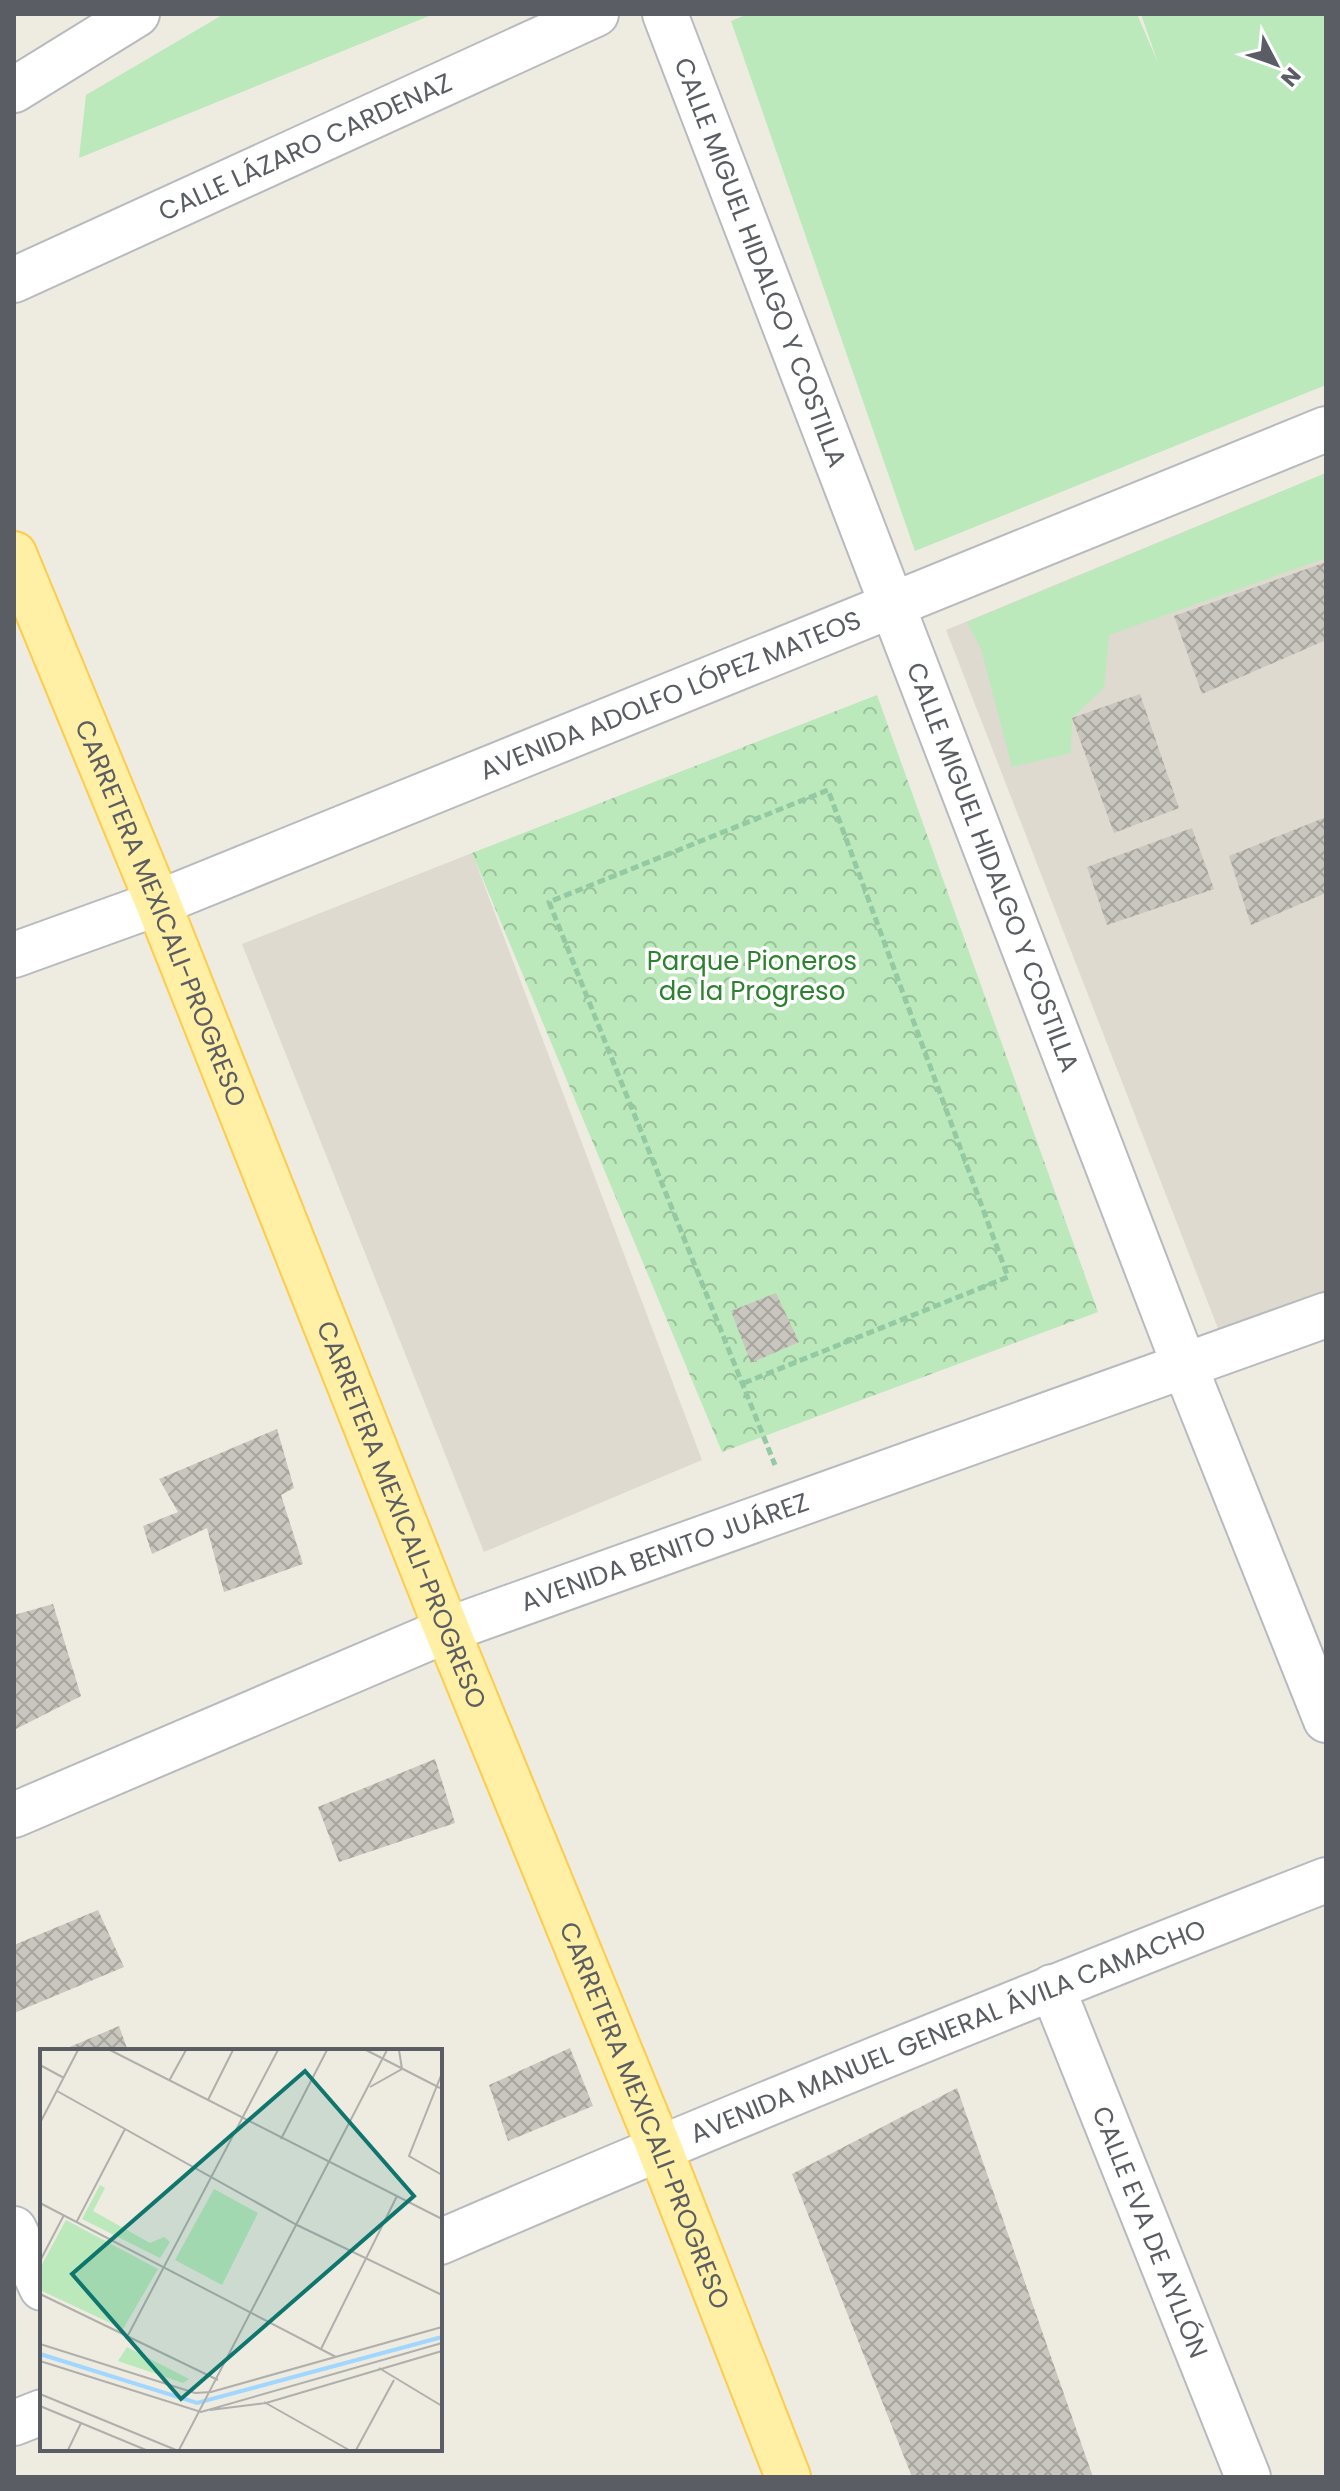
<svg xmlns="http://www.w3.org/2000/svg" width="1340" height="2491" viewBox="0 0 1340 2491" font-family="Poppins,sans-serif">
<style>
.education{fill:#dedad0}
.grass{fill:#bbe9bb}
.park{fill:url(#park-crowns)}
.building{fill:url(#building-cross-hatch)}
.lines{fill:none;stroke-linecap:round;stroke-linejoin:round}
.street-casing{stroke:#b7babf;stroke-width:48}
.primary-casing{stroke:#fecb4b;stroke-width:48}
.path{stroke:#94caa3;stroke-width:5;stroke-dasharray:8 4;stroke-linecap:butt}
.street{stroke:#fff;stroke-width:44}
.primary{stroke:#fff0a6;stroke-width:44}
.labels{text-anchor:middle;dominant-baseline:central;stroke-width:7;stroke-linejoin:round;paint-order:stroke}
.street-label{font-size:26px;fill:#5a5e64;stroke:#fff}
.park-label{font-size:26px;fill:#2c822f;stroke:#fff}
.inset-river{fill:none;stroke:#a1d7ff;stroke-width:4}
.inset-road{fill:none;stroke:#afafab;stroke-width:2}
.view{fill:#0f766e;fill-opacity:0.15;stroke:#0f766e;stroke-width:4}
.inset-edge{fill:none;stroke:#5a5e64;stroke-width:4}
</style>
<defs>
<pattern id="park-crowns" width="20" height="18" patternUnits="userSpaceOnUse" patternTransform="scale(2)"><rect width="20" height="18" fill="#bbe9bb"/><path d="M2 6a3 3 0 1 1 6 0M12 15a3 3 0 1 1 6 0" fill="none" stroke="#9bc09c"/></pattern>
<pattern id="building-cross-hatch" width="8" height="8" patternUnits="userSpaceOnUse" patternTransform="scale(2)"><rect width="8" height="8" fill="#c9c6be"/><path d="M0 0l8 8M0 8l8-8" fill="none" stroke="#a6a49e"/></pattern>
</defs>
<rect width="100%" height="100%" fill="#eeebe1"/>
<path class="education" d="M1326,473v819l-107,39 -273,-701z
M472,853l230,607 -218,92 -242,-608z"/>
<path class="grass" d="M224,14h210l-355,144 7,-63z
M748,14h389l21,49 -17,-49h185v371l-411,166 -184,-530z
M1326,473v85l-217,77 -5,53 -32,30 -1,35 -59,14 -31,-118 -14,-27z"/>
<path class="park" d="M877,695l221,617 -376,140 -250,-599z"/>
<path class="building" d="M1326,562v78l-124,54 -28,-78z
M1140,694l39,114 -65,25 -42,-115z
M1326,817v76l-75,32 -22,-69z
M1192,828l22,61 -107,36 -20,-58z
M776,1293l23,49 -48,21 -20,-52z
M277,1429l17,59 -13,7 22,69 -79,28 -17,-64 -55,26 -9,-28 35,-14 -19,-33z
M53,1604l28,92 -67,34v-115z
M435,1759l20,64 -116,39 -21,-55z
M98,1910l26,57 -110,46v-68z
M119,2026l9,25h-68z
M570,2048l23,58 -85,35 -19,-56z
M957,2088l136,389h-181l-120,-303z"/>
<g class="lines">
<g class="street-casing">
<g id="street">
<path id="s1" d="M665,14l520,1353 141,353"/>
<path d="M14,90l123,-76"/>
<path id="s2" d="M14,280l582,-266"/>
<path id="s3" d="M14,955l144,-52 1168,-474"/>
<path id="s4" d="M14,1815l433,-185 879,-315"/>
<path id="s5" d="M1052,1987l196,490"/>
<path d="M14,2229l28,59"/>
<path id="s6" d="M440,2242c293,-127 589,-246 886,-362"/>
<path d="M14,2423l28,-11"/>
</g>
</g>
<g class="primary-casing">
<g id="primary">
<path id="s7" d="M14,554l144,349 289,727 212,517 129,330"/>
</g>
</g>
<path class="path" d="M744,1383l264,-106 -180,-487 -279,112 226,563"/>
<use href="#street" class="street"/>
<use href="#primary" class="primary"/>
</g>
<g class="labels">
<g class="street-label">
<text stroke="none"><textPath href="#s2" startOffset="320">CALLE LÁZARO CARDENAZ</textPath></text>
<text stroke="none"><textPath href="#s1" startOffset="266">CALLE MIGUEL HIDALGO Y COSTILLA</textPath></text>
<text stroke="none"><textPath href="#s3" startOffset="706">AVENIDA ADOLFO LÓPEZ MATEOS</textPath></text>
<text stroke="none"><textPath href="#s1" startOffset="914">CALLE MIGUEL HIDALGO Y COSTILLA</textPath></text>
<text stroke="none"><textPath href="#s7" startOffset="388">CARRETERA MEXICALI-PROGRESO</textPath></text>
<text stroke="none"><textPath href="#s7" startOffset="1036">CARRETERA MEXICALI-PROGRESO</textPath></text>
<text stroke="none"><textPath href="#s4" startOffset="702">AVENIDA BENITO JUÁREZ</textPath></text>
<text stroke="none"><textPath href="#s6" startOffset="550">AVENIDA MANUEL GENERAL ÁVILA CAMACHO</textPath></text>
<text stroke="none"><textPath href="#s7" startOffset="1684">CARRETERA MEXICALI-PROGRESO</textPath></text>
<text stroke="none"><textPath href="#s5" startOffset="264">CALLE EVA DE AYLLÓN</textPath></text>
</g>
<g class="park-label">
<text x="752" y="961">Parque Pioneros<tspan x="752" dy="30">de la Progreso</tspan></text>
</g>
</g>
<g transform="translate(40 2049)">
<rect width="402" height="402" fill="#eeebe1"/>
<path d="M60,136l5,3 -12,23 57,32 14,-6 6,5 -10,16 -78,-39zM26,171l92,49 -35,60 -83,-39v-22zM87,298l62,32 -6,4 -65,-22z" fill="#bbe9bb"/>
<path d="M174,140l44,24 -36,72 -47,-25z" fill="#bbe9bb"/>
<path class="inset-river" d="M0,305l157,49 245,-66"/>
<path class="inset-road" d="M70,1l332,169M326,1l74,38M0,16l24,13M402,24l-33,83 33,19M129,32l17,-31M330,38l32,-18 -3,-19M17,42l240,134 145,70M168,51l25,-50M0,74l38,-73M241,90l46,-89M0,154l296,154M37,172l48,-92M0,212l24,-46M0,245l178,86M86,290l152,-289M0,295l155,49 16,-1 231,-65M281,300l76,-153M0,312l161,51 241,-69M339,319l63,38M0,345l136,56M224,353l85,48M0,357l106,44M170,361l56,-7 176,-52M28,401l13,-27M139,401l208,-400M316,401l38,-70"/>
<path class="view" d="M265,22l109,125 -233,203 -109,-125z"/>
<rect width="402" height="402" class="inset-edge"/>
</g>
<rect width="1340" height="2491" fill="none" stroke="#5a5e64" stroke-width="32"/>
<g transform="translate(1276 64) rotate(131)" stroke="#ffffff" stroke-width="6" paint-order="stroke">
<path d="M0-6L14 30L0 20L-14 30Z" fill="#5a5e64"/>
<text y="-12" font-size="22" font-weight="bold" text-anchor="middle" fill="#5a5e64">N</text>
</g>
</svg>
